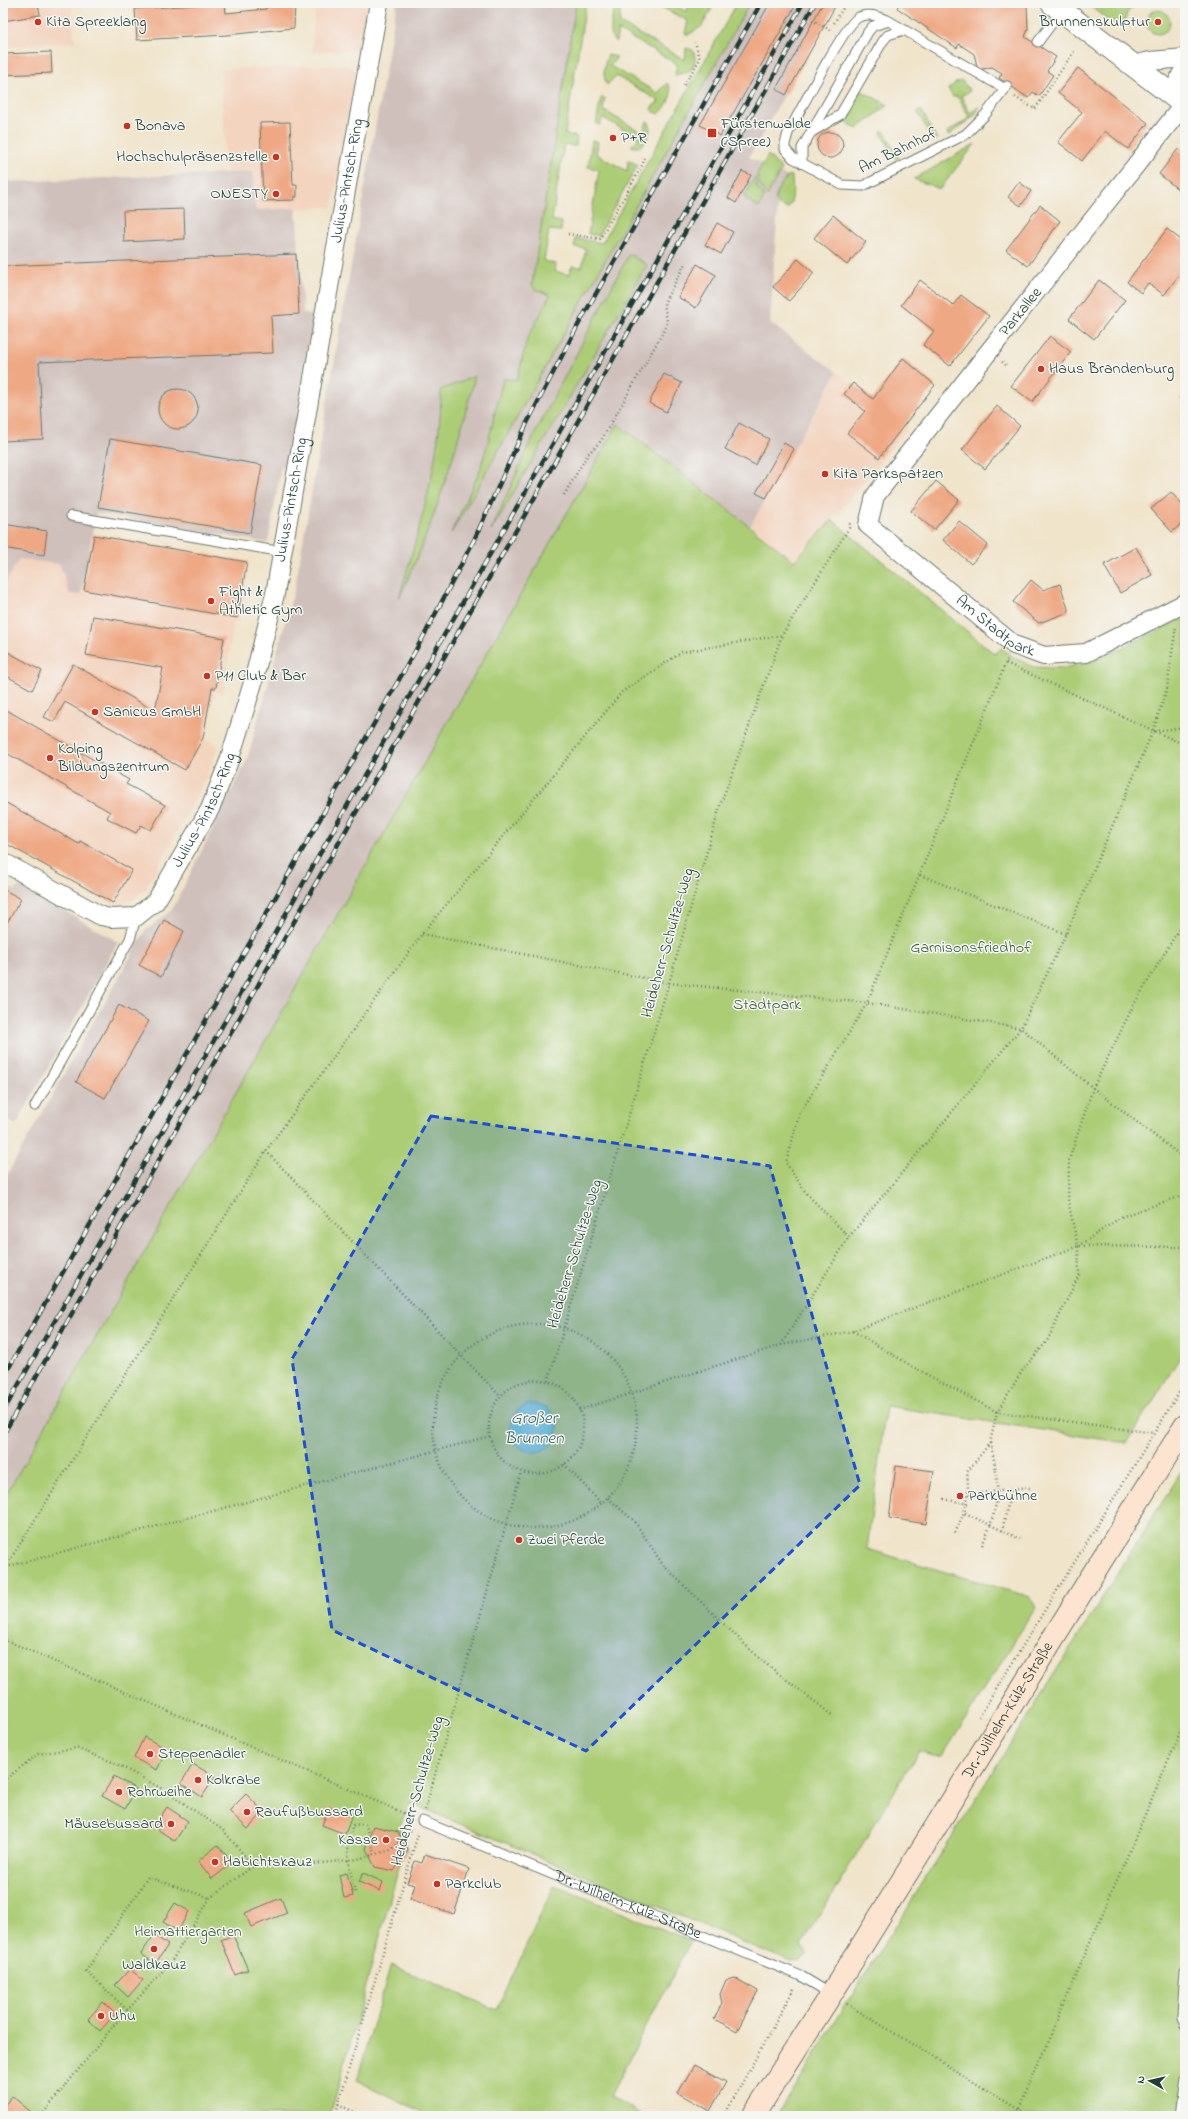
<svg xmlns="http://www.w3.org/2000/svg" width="1188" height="2119" viewBox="0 0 1188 2119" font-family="'Indie Flower',sans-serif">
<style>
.built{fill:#f3d4bf}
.industrial{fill:#cfc0bb}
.green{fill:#accd76;stroke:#668555}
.water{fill:#5dcad1;stroke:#3e8482}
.building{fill:#efa884}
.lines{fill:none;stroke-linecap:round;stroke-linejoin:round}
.service-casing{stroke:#687769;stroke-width:11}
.minor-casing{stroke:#687769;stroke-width:20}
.tertiary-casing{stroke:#687769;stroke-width:24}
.secondary-casing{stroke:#687769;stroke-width:24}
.path{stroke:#687769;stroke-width:2.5;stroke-dasharray:1 3;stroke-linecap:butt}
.service{stroke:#fff;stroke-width:9}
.minor{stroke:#fff;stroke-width:18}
.tertiary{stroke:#fff;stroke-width:22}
.secondary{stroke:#fde4d0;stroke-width:22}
.rail-casing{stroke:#1f3d34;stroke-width:4.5}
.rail{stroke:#f6f6f2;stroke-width:3;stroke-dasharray:9;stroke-linecap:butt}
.marked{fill:#1d4ed8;fill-opacity:0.2;stroke:#1d4ed8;stroke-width:3;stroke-dasharray:8 5;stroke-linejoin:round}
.poi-dot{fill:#c8321e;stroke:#f6f6f2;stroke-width:1.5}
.labels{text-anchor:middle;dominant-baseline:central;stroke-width:3;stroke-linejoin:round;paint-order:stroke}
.poi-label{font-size:16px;fill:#1f3d34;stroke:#f6f6f2;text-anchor:start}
.street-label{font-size:16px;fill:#1f3d34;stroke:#f6f6f2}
.park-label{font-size:16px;fill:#3b5a41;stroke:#f6f6f2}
.water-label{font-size:17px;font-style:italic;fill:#2e605b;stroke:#f6f6f2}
</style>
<rect width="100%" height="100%" fill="#f6f6f2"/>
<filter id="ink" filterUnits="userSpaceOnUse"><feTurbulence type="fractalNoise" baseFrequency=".025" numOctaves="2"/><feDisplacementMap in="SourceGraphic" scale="8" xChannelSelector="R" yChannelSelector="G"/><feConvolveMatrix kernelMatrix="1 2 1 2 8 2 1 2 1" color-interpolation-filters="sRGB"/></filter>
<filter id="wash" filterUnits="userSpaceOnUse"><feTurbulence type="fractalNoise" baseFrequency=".012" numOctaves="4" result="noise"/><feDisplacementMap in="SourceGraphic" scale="16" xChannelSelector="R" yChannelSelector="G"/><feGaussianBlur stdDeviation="0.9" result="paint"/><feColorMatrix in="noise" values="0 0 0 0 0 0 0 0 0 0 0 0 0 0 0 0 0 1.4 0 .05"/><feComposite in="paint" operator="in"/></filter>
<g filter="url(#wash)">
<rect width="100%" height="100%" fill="#f0e4cb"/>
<path class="built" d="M3,3h68l4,39 -72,5z
M315,3h53l-8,47 -48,2z
M345,65l11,5 -24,137 -77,3 -29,-37 -5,-104z
M837,372l71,56 -76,92 -38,41 -44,-34z
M92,533l158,28 -11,62h-5l-11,70 -8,-1 -9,47 12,7 -12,33 -61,111 -13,10 -18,5 -111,-63v-254l16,-30 41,6 9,30 12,1z"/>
<path class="industrial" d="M397,3h183l-41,269 45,10 160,-279h93l-88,154 43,22 -14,25 -8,119 67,49 -87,155 -132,-102 -615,1075v-318l142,-251 27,-21 75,-150 48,-173z
M3,144h3l3,38 244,-10 2,38 41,-2 7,105 11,3 -26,151h-7l-13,76 -172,-30 -15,82 -12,-1 -9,-30 -41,-5 -16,29z
M3,884l11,6 7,-5 97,57 -102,183 -13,-8z"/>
<path class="green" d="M576,3h10l-21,131 12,3 -1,9 -12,-1 -12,75 10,2 -1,9 -12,-1 -5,31 12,3 -1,7 14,4 3,-9 10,1 4,-18 -12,-2 2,-9 26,5 135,-240h13l-271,482 -28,48 29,-63 8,-28 15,-63 14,1 10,-40 23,-45 -15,-6 -3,-4z
M654,3h17l16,9 2,-9h26l-13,23 -14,9 -3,-2 3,-12z
M1086,3h51l-10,10 -3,10 -15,-2z
M617,6h3v17l65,37 1,-12 7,2c4,9 2,15 -4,22l-14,3 2,-11 -59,-34 -2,12 -3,-2c-4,-8 -2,-26 4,-34z
M1146 22a12 12 0 1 1 24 0a12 12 0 1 1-24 0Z
M608,55l9,2 -7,9 48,27 9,-10c9,9 0,24 -8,31l-7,-3 -1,-3 8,-7 -43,-25 -9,9c-5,-10 -3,-21 1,-30z
M962,81l8,10 -9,5 9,17 10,-7 -5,9 -27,21 -1,-4 23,-14 -13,-22 -4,1 -5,-8 9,-7z
M858,89l30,16 -31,24 -15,-10z
M601,98h4l-2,12 40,23 4,-12 2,1c4,10 -5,30 -18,24l8,-8 -36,-20 -3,7 -4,-1z
M918,111h4l15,28 -3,3 -16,-29z
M882,131h2l16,29 -3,1 -16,-28z
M594,140l4,2 -2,12 31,17 1,-11 10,5 -40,71 -10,-2 11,-64 -11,-3 4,-26z
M975,144l-35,45 -26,-10z
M768,155l12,12 1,3 -14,26 -8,-12 -2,-10z
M789,175l3,1c0,10 3,24 -4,32l-6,-1 -6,-5c-2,-10 7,-20 13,-27z
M755,177l2,10 7,10 -5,11 -15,-11z
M629,254l18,11 -156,266 37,-84z
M475,376c-19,76 -42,151 -76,222 19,-64 43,-142 42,-208z
M618,424l176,137 38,-41 163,134 6,-6 14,10 19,9 29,1 31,-7 91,-43v731l-58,94 -241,-37 -19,143 164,48 5,10 -93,148h-10l-14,-4 -117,193 5,10 -8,7 -8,1 -381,-159 -10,22 8,25 -7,10 -71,256h-327v-616z
M1185,1466v650h-409z
M554,1885l137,56 -81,155 35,20h-215l-73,-36 34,-115 106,45z"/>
<path class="water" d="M510 1428a24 24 0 1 1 48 0a24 24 0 1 1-48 0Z"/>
<g id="blocks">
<path class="building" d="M3,3h35l2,12 -37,6z
M225,3l1,10 40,-4v-6h29l-1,25 -67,7 -90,5 -2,-31z
M770,3h27l-77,133 -20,-11z
M823,3h14l-51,92 -10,-6z
M900,3h86l5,3 3,-3h33l1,26 -3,8 31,20 -9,14 6,4 -14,21 -6,-4 -5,6 -29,-20 3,-5 -10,-6 -14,3 -4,-16 -15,-10 -2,4 -60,-40z
M51,52l1,21 -49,2v-21z
M1078,68l70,55 -20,26 -23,-18 -23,30 -24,-19 24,-30 -24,-19z
M290,122l3,63h4v12h-3v3l-31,1 -3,-78z
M817 145a13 13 0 1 1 26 0a13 13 0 1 1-26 0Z
M1178,149l7,5v41l-26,-21z
M742,171l9,4 -15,28 -8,-5z
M1019,182l12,9 -10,15 -13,-9z
M1040,205l20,16 -32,45 -22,-16z
M184,209l1,30 -61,3 -1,-31z
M833,215l33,27 -19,23 -33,-27z
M717,223l16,9 -12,22 -16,-9z
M1167,229l14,11 4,-5v32l-21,28 -16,-12 -7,10 -14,-11z
M296,254l3,60 -28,2 2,37 -234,9 4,77 -40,2v-175z
M798,259l16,14 -25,28 -16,-14z
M697,264l19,11 -20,33 -18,-11z
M920,280l33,25 8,-10 28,21 -39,50 -27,-21 11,-14 -33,-26z
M1099,280l26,20 -31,39 -25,-20z
M1050,336l21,16 -39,50 -21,-16z
M903,358l32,27 -56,73 -32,-25 18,-22 -21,-17 9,-11 20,16z
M664,374l18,9 -16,29 -17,-9z
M158 409a20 20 0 1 1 40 0a20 20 0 1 1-40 0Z
M1185,392v11l-5,-4z
M997,406l23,20 -35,43 -23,-19z
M739,423l30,16 -14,26 -30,-16z
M110,439l152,26 -12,68 -152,-26z
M784,443l10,6 -28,49 -10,-5z
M936,481l23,19 -25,30 -23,-19z
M1171,492l14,16v12l-13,12 -21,-23z
M959,521l29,24 -17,19 -28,-24z
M3,524l44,7 -3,24 -41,-7z
M94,535l153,27 -10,56 -153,-28z
M1136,547l16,28 -32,18 -16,-28z
M1031,580l12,10 17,-6 9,28 -30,11 -26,-21z
M93,616l131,22 -8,50h-4l-9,50 -18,32 -120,-68 -11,20 -10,-5 29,-53 82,47 8,-43 -77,-13z
M4,650l38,21 -10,19 -29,-16z
M3,708l126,72 -3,4 39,21 -14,25 -10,-5 -5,8 -29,-15 3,-6 -107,-61z
M3,801l76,43 1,-3 52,29 -19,33 -110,-61z
M3,889l18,10 -18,31z
M164,920l20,11 -23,46 -22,-12z
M119,1005l30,16 -44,77 -29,-16z
M896,1466l38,5 -8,53 -37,-6z
M144,1737l23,12 -10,21 -23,-12z
M193,1764l22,13 -13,20 -21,-14z
M114,1776l22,13 -11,20 -23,-13z
M246,1794l18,18 -16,17 -19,-18z
M167,1807l21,14 -13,20 -21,-14z
M329,1807l23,9 -7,18 -23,-9z
M373,1826l25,6 10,18 -14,21 -19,-4 -9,-18z
M218,1845l14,18 -20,16 -14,-18z
M425,1854l44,15 -15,45 -44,-15 5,-14 -8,-2 8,-22 7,2z
M347,1873l6,23 -9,2 -5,-23z
M363,1873l20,9 -3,9 -21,-9z
M281,1898l6,15 -36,14 -6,-14z
M175,1903l14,8 -11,20 -15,-9z
M154,1935l14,10 -13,19 -14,-10z
M233,1935l15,35 -13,5 -14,-35z
M130,1969l13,11 -15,17 -13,-12z
M735,1978l23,13 -21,40 -23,-12 8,-16 -2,-9 6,-14z
M103,2002l12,12 -15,17 -12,-12z
M694,2065l32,17 -16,29 -32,-18z
M12,2096l19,16 -3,4h-19l-6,-5v-4z"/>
</g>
</g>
<g filter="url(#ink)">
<use href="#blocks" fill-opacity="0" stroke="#687769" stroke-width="1"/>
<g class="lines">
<g class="service-casing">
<g id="service">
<path d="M1038,42l24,-32"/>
<path d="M1005,89l-116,-68c-10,-4 -20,-9 -30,-4 -14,6 -61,98 -71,116l-3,11v5l8,9 49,27 21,1 103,-52 19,-19 20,-26 2,-3"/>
<path d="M812,132l28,-17 43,-74 5,-6 16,-5"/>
<path d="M802,163v-15l66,-116 5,-6 16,-5"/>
<path d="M71,516l212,36"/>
<path d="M35,1106l95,-167 6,-22"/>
<path id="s1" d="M422,1821l379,155 30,18"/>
<path d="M1185,1971l-3,46 3,7"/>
<path d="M1180,2116l5,-38"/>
</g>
</g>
<g class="minor-casing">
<g id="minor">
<path d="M1133,65l17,-4 35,-3"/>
<path d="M1176,98l2,-17 7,-14"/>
<path id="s2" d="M1184,104l-309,392 -7,29 146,120 30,11 42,-3 99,-50"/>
<path id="s3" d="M3,862l98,54 10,2 25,-1 20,-16 54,-92 19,-48 23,-75 23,-92 104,-591"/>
</g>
</g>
<g class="tertiary-casing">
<path id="tertiary" d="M1052,3l133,102"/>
</g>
<g class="secondary-casing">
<g id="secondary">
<path id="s4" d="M753,2116l103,-161 329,-529"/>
</g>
</g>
<path class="path" d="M812,20l18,10
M834,23l12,-20
M684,85l16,-26 -5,-17
M1015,97l20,12 40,-59
M568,234l32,5 43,-75 1,-6
M1002,362l5,4
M564,495l24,-41 13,-13 65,-114 1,-6 -3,-18 22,-41
M1006,663l179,82
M1154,731l24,-3 7,-4
M920,875l146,59
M422,934l247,49 198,20 154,25 72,60 92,71
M266,1151l234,245
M849,1237l-43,-44 -20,-30 13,-48 68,-112 140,-343
M1078,1246l45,-30 62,-21
M433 1426a102 102 0 1 1 204 0a102 102 0 1 1-204 0Z
M853,1331l62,37 82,44 157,21
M781,1345l68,-108 172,-209 45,-94 87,-203 14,-43 9,-62
M489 1427a47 47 0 1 1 94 0a47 47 0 1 1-94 0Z
M548,1381l121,-398 51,-177 62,-171 67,-107 1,-5
M579,1410l202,-65 72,-14 225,-85 107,1
M564,1464l38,40
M969,1494l61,-6
M608,1498l27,24 28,43 97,94 73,57
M944,1499l24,5
M965,1513l55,26
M1002,1531l9,-41
M955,1533c12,-26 15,-33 12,-61l23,-29 7,-31 25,-41 25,-30 32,-66 -1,-29 -10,-45 1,-41 24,-72 40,-82 52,-87
M982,1545c18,-39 19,-60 8,-102
M6,1567l484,-131
M3,1571l263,-420 156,-217 200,-242 60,-40 100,-17
M3,1639l407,177
M979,1717l206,-334
M3,1781l35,-27 38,-6 39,15 49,27 59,40 30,36
M425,1810l96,-338
M355,1892c-6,-27 -11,-40 -2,-67l12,-1 6,14 3,17
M847,2004l182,112
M127,2010l-41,-39 62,-94 62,21
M338,2104l24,12
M41,2116l74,-92 56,-62 39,-64 43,-32 60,-2 45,-5 33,-9 22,-21
M335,2116l83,-282
M724,2116l71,-129
M1016,2116l169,-395"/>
<use href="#service" class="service"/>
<use href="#minor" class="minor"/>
<use href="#tertiary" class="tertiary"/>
<use href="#secondary" class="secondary"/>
<g class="rail-casing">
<path id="rail" d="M3,1378l423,-746 49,-94 52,-115 50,-96 184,-324
M3,1412l800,-1409
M3,1435l812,-1432"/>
</g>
<use href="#rail" class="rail"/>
</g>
</g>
<path class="marked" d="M431,1116l339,50 90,319 -274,266 -254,-121 -40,-271z"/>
<g class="poi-dot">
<circle cx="38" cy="22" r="4"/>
<circle cx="1158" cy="22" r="4"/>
<circle cx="127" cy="126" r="4"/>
<rect x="707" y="128" width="10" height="10" rx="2"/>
<circle cx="613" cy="138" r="4"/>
<circle cx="276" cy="157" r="4"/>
<circle cx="276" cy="194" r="4"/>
<circle cx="1041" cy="369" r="4"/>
<circle cx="825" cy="474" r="4"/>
<circle cx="211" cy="601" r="4"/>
<circle cx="207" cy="676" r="4"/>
<circle cx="95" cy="712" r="4"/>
<circle cx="50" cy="758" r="4"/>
<circle cx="960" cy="1496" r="4"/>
<circle cx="519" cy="1540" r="4"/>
<circle cx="150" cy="1754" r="4"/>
<circle cx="198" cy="1780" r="4"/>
<circle cx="119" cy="1792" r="4"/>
<circle cx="247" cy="1812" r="4"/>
<circle cx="171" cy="1824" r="4"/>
<circle cx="386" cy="1840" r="4"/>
<circle cx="215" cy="1862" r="4"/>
<circle cx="437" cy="1884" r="4"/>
<circle cx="154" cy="1949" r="4"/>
<circle cx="101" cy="2016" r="4"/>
</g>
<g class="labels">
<g class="poi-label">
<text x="46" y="22">Kita Spreeklang</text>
<text x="1150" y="22" text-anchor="end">Brunnenskulptur</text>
<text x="721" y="124">Fürstenwalde<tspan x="721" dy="18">(Spree)</tspan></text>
<text x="135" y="126">Bonava</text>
<text x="621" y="138">P+R</text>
<text x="268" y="157" text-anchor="end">Hochschulpräsenzstelle</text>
<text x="268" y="194" text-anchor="end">ONESTY</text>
<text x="1049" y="369">Haus Brandenburg</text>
<text x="833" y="474">Kita Parkspatzen</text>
<text x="219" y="592">Fight &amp;<tspan x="219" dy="18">Athletic Gym</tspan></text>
<text x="215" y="676">P11 Club &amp; Bar</text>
<text x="103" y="712">Sanicus GmbH</text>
<text x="58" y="749">Kolping<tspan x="58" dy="18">Bildungszentrum</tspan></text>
<text x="968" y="1496">Parkbühne</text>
<text x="527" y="1540">Zwei Pferde</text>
<text x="158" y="1754">Steppenadler</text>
<text x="206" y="1780">Kolkrabe</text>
<text x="127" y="1792">Rohrweihe</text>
<text x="255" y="1812">Raufußbussard</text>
<text x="163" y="1824" text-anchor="end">Mäusebussard</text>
<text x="378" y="1840" text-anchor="end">Kasse</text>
<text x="223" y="1862">Habichtskauz</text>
<text x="445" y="1884">Parkclub</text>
<text x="154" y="1965" text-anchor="middle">Waldkauz</text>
<text x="109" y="2016">Uhu</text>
</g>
<g class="street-label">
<text transform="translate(898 151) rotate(-26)">Am Bahnhof</text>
<text stroke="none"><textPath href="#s3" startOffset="924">Julius-Pintsch-Ring</textPath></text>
<text transform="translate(1021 312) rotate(-51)">Parkallee</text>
<text stroke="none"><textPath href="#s3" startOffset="600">Julius-Pintsch-Ring</textPath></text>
<text stroke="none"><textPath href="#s2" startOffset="692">Am Stadtpark</textPath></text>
<text stroke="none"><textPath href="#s3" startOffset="276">Julius-Pintsch-Ring</textPath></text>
<text transform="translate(668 943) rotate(-74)">Heideherr-Schultze-Weg</text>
<text transform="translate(575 1254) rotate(-73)">Heideherr-Schultze-Weg</text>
<text stroke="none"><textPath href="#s4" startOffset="479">Dr.-Wilhelm-Külz-Straße</textPath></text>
<text transform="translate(418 1791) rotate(-74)">Heideherr-Schultze-Weg</text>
<text stroke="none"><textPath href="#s1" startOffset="222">Dr.-Wilhelm-Külz-Straße</textPath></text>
</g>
<g class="park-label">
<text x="971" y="948">Garnisonsfriedhof</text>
<text x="767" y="1005">Stadtpark</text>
<text x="188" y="1932">Heimattiergarten</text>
</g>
<g class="water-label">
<text x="534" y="1418">Großer<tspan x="534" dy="20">Brunnen</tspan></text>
</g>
</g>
<rect width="1188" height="2119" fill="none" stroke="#f6f6f2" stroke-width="16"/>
<g transform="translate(1150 2081) rotate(278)" stroke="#f6f6f2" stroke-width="3" paint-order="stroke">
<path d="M0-3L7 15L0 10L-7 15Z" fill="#1f3d34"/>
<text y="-6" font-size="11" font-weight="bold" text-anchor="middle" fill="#1f3d34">N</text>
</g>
</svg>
